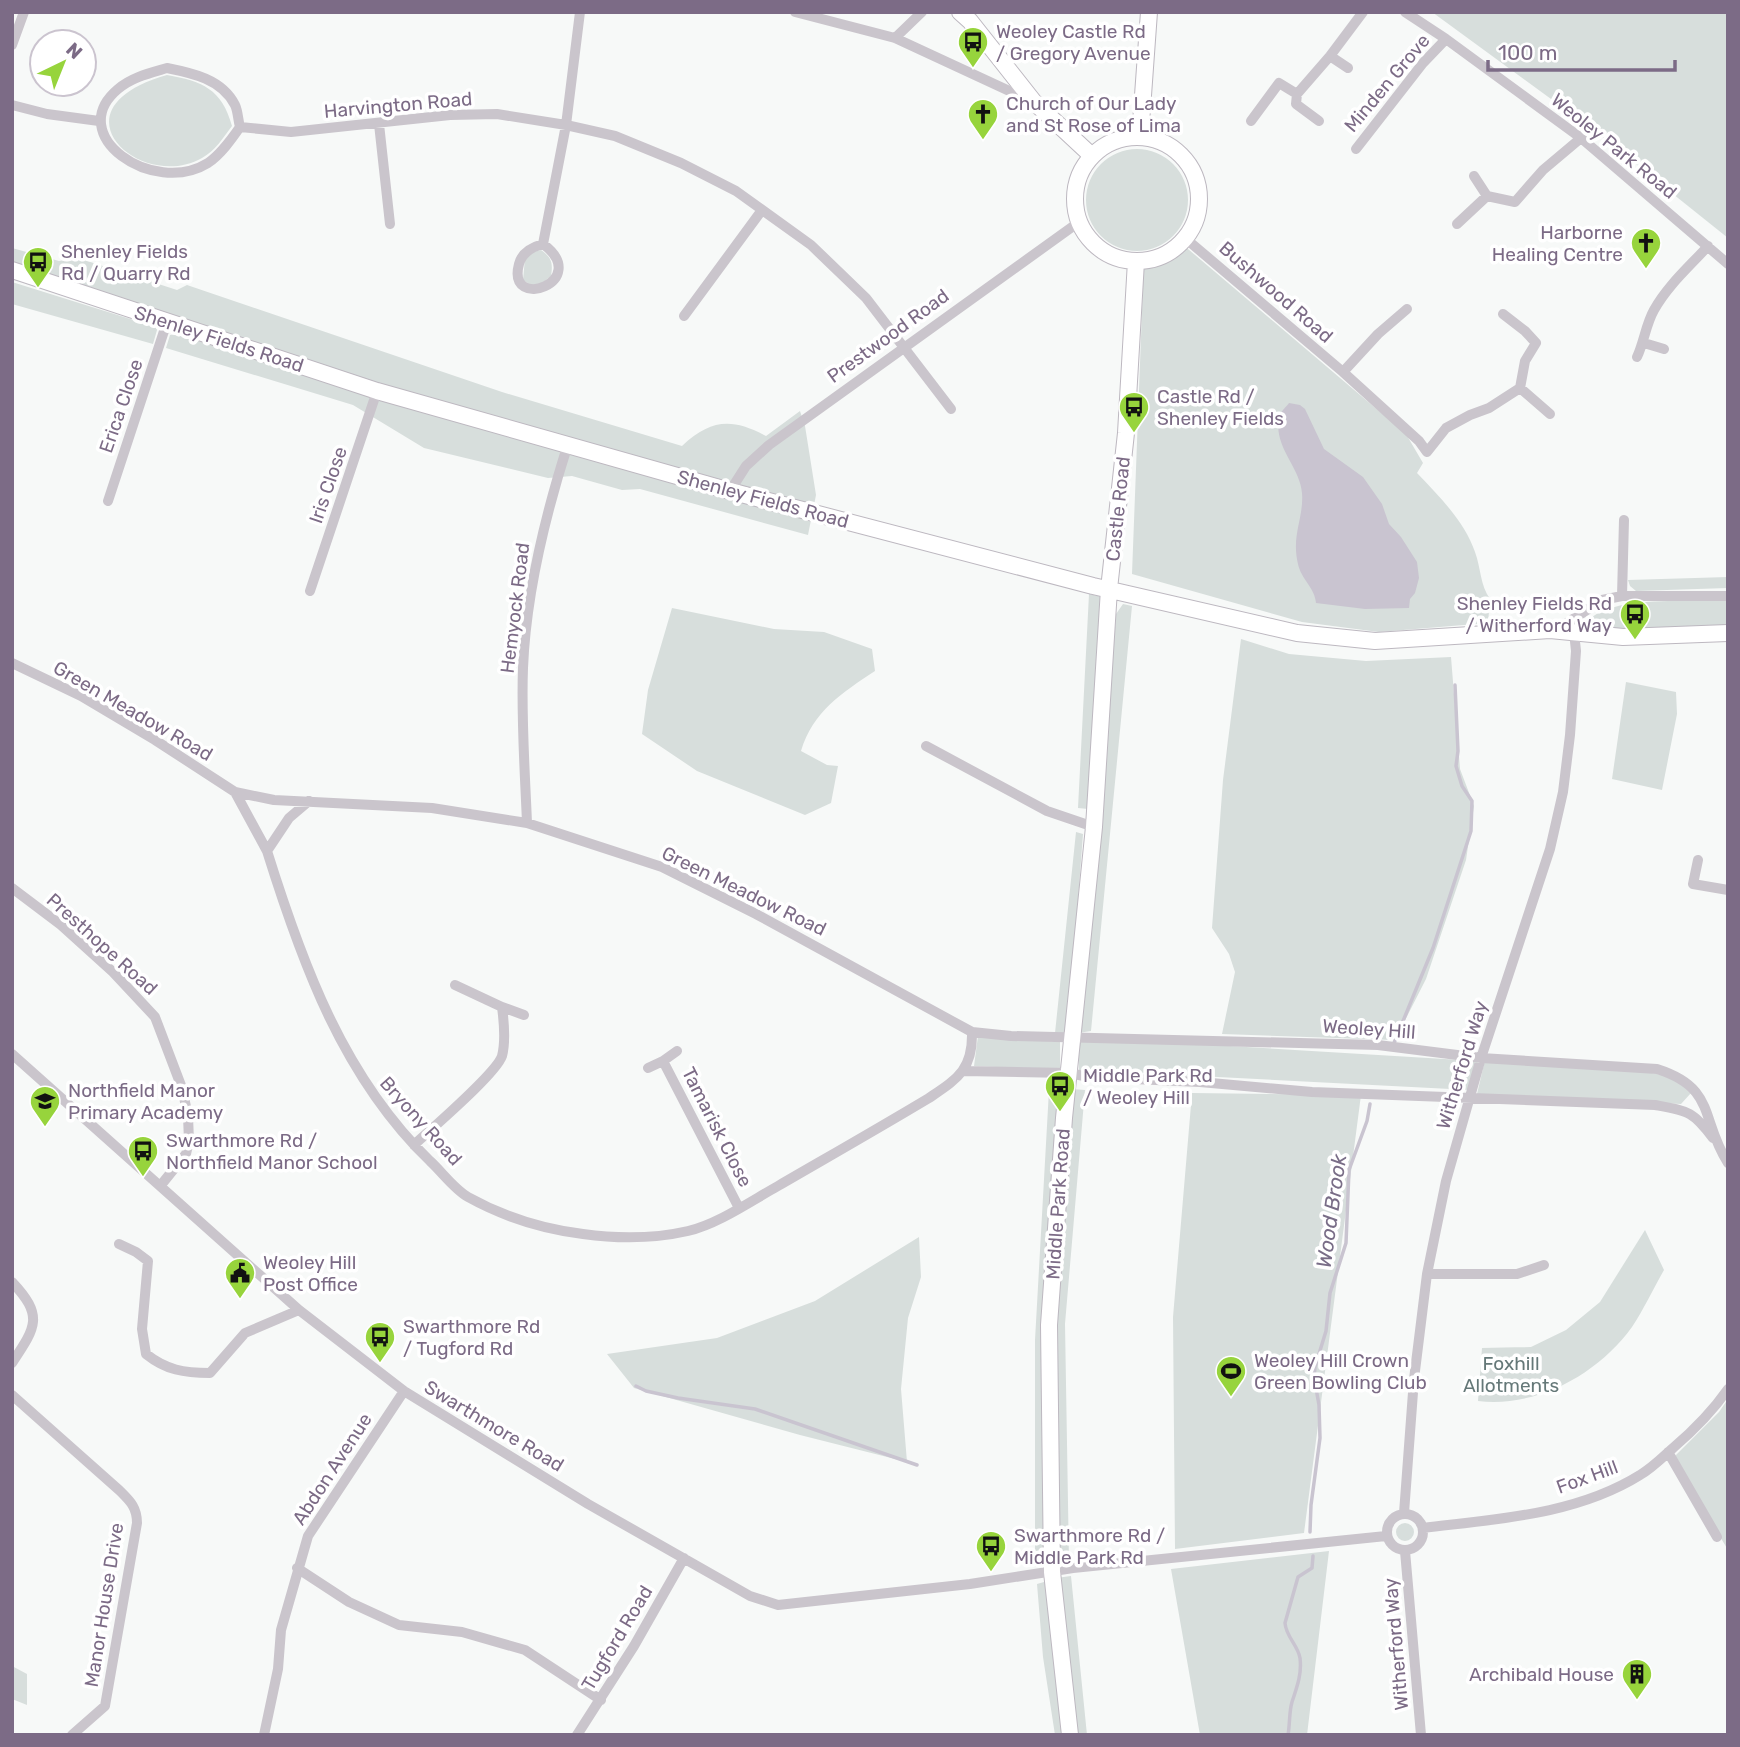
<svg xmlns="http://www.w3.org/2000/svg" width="1740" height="1747" viewBox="0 0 1740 1747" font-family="Rubik,sans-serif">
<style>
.green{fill:#d7dedc}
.water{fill:#c9c4d0}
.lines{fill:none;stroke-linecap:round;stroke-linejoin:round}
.stream{stroke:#c9c4d0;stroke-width:3.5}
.secondary-casing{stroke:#bdb8c0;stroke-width:18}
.street{stroke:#cac5cc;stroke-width:10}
.secondary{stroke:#fff;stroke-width:16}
.labels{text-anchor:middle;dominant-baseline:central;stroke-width:7;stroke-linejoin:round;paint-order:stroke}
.poi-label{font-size:19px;fill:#7c6b86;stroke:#fff;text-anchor:start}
.street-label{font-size:19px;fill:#7c6b86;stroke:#fff}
.park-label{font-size:19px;fill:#657878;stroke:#fff}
.water-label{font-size:21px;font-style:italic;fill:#796d87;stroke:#fff}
</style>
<rect width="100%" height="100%" fill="#f7f9f8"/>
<path class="green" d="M1432,12h296v226l-140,-112z
M167,75c35,6 55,14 65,51 -9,12 -17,25 -30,32 -61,35 -155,-49 -35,-83z
M1086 200a51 51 0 1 1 102 0a51 51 0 1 1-102 0Z
M1181,246l7,3 218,185 17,29 -6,10c22,23 48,49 58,79 6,16 5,33 15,47l-2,24 -109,9 -77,-10 -170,-48 12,-316z
M12,248l47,13 19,-3 99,32 10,-5 315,107 180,54c29,-27 50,-28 84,-10l34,-25 5,15 11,69 -8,40 -168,-46 -18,1 -50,-14 -24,2 -124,-30 -71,-43 -187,-57 4,-13 6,-1 230,71 -111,-45 -283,-99z
M541,250c11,8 12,13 10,26l-15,12 -13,-8 2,-22 8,-6z
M12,282l144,45 1,3 -4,14 -141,-40z
M1728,577v11l-92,3 -6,-5 -2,-6z
M1089,594l13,3 -14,212 -10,-1z
M1728,601v24c-33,2 -115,11 -142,-2 22,-29 107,-21 142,-22z
M1123,604l9,2 -41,425 -13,2 23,-215 15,-204z
M672,608l102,21 50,3 48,17 3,22c-33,22 -62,40 -74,80l26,14 11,1 -7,37 -26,12 -108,-44 -55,-37 6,-44z
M1241,639l48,15 77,7 85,-4 9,112 14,37 -8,54 -40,119 -31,61 -173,-6 13,-62 -6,-18 -17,-26 11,-148z
M1626,682l50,10 1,22 -15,76 -50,-11z
M1076,832l7,2 -15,199h-13z
M978,1036l82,6v28l-86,-4z
M1079,1041l133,4 266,16 -8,29 -391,-20z
M1485,1060l145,9 43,8 18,16 -10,11 -204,-10z
M1072,1089l13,1 -20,234 4,238 -10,1 -5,-233z
M1049,1090l12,1 -12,476h-14v-227z
M1192,1093l169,2 -57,438 -129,16 -2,-232z
M1645,1230l19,40c-11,19 -20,39 -32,57 -34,47 -95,81 -154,74l4,-53 49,-1 35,-17 34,-28z
M919,1237l2,40 -13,41 -7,71 6,73 -107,-27 -166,-47 -27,-34 110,-16 98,-37z
M1728,1399v151l-55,-92 46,-46z
M1396 1532a9 9 0 1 1 18 0a9 9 0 1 1-18 0Z
M1329,1551l-22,184h-107l-29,-166z
M1071,1576l16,159h-12l-19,-157z
M1051,1580l15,155h-11l-12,-78 -6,-73z
M12,1666l15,8v31l-15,-6z"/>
<path class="water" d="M1289,403l11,2 5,4 19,40 39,28 19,27 7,20 12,13 16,25 2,16 -4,15 -5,6 -1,9 -44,1 -49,-6c-1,-15 -15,-24 -18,-39 -7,-29 6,-46 4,-71 -2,-27 -31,-48 -22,-78 2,-5 7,-9 9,-12z"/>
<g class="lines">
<path class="stream" d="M1394,1043l39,-95 38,-117 1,-30 -10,-15 -6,-20 2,-15 -3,-66
M636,1386l10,5 32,7 77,11 162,56
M1310,1532l1,-27 9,-67 -1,-33 -5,-28 1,-10 11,-36 4,-38 16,-50 3,-73 18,-49 3,-17
M1288,1735c2,-11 1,-23 4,-33 5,-15 10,-28 8,-44 -2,-13 -14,-21 -15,-35l13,-46 14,-9 1,-12"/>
<g class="secondary-casing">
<path id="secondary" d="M960,12l10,9 64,81 58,54
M1140,137l9,-125
M1075 199a62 62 0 1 1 124 0a62 62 0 1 1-124 0Z
M12,270l365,121 353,100 363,95 204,47 78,8 175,-11 73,7 105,-4
M1070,1735l-18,-163 -3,-247 15,-207 30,-291 15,-238 17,-156 10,-172"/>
</g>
<path class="street" d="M795,12l100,26 136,63
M1405,12l41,27 135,99 147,126
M895,38l27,-26
M12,45l12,-33
M1330,56l18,12
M167,68c25,5 55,11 68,37 3,6 3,15 5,22 -9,13 -19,27 -32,36 -55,34 -145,-28 -90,-74 14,-12 32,-16 49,-21z
M1297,94l-1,10 23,17
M12,105l35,9 52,7
M1251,121l28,-38 18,11 33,-38 33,-44
M379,124l11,100
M240,127l51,5 159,-17 47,-1 69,11 49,11 66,27 55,28 75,54 55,53 85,111
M1356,149l67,-86 23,-24
M1474,176l13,20
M1457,224l30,-28 28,6 28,-32 38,-32
M1185,238l158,134 76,69 8,11 19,-24 24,-13 19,-7 31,-20 5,-27 11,-18 -11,-12 -22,-17
M543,244l23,-119 14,-113
M543,244c50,37 -37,69 -24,20 3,-12 13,-17 24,-20z
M684,316l78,-106
M1644,343l20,6
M1637,357c7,-15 9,-33 17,-47 14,-25 35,-43 54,-64
M1343,372l35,-38 29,-25
M1520,388l30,26
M730,491l16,-25 23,-21 310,-223
M108,501l59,-179
M310,591l67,-200
M1622,596l2,-76
M1555,631l47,-31 20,-4h106
M12,663l69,33 74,44 80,52 39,8 158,8 95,15 135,44 94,47 216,118 39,4 367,9 103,13 176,11c60,19 43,51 71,94
M926,746l121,65 47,16
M235,792l32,59
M309,801l-20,17 -22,33c35,112 76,226 163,310 12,11 24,28 38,36 36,20 75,32 115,37 36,5 70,5 105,-3 30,-7 63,-30 90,-45 50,-29 101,-58 151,-88 28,-19 44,-28 43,-66
M527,823c-2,-51 -6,-104 -4,-155 3,-76 22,-152 45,-224
M1698,860l-5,24 35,6
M12,888l49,37 52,47 42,45 27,71 6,28 1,25 -3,13 -25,31
M502,1007l22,8
M12,1054l287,256 105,81 184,113 162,92 28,9 192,-21 103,-16 313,-32
M663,1061l14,-10
M648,1068l15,-7 76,147
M964,1071l105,2 20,4 111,5 112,10 343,13c33,6 38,6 58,33
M414,1145c17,-16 82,-71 88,-89 4,-15 2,-34 0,-49l-47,-22
M119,1244l17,8 12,9 -6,68 4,25c20,16 38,19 64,19l35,-40 54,-23
M1427,1274h90l27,-9
M12,1282c32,34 24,45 0,81
M12,1395l107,95c11,11 18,17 18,33l-32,183 -33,29
M1668,1452l49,85
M1404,1513l10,-134 13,-105 19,-93 35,-123 69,-209 13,-57 7,-57 6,-84 -2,-19
M1387 1532a18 18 0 1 1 36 0a18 18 0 1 1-36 0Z
M1423,1528c73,-9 153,-13 217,-53 12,-7 23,-18 33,-27 21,-18 39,-36 55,-59
M1405,1551l16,184
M297,1568l52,34 50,23 63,7 63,18 76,50
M264,1735l14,-66 3,-39 27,-94 96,-145
M577,1735l57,-89 50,-88"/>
<use href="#secondary" class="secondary"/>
</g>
<defs>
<g id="bus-pin" transform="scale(1.575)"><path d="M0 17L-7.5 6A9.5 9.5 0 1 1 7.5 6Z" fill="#97d43c" stroke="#fff"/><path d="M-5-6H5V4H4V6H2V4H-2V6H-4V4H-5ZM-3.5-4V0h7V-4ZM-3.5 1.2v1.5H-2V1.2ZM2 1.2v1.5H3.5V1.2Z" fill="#111"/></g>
<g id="church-pin" transform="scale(1.575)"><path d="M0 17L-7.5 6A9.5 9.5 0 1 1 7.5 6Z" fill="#97d43c" stroke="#fff"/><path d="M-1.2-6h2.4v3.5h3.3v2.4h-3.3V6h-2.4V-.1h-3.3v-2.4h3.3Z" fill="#111"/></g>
<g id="school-pin" transform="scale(1.575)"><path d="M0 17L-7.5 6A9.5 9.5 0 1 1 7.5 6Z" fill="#97d43c" stroke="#fff"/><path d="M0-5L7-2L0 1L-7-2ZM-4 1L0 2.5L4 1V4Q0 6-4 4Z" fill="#111"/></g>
<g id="civic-pin" transform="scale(1.575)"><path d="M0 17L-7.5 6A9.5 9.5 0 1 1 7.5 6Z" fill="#97d43c" stroke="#fff"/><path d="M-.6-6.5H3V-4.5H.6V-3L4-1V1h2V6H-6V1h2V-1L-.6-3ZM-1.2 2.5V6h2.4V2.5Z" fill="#111"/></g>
<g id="stadium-pin" transform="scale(1.575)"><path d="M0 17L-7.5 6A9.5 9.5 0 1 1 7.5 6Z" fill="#97d43c" stroke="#fff"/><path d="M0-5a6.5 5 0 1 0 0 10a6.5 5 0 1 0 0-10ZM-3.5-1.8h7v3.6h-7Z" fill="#111"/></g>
<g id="building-pin" transform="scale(1.575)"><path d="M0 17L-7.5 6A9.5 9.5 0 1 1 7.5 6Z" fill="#97d43c" stroke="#fff"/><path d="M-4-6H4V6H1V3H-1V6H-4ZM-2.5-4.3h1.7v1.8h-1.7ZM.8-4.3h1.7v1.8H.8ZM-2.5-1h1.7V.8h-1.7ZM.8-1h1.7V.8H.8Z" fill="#111"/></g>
</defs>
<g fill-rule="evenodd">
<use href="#bus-pin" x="973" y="42"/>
<use href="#church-pin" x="983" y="114"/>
<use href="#church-pin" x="1646" y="243"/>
<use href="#bus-pin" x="38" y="262"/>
<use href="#bus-pin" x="1134" y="407"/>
<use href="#bus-pin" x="1635" y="614"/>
<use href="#bus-pin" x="1060" y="1086"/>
<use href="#school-pin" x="45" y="1101"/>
<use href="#bus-pin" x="143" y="1151"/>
<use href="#civic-pin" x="240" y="1273"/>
<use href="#bus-pin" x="380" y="1337"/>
<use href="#stadium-pin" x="1231" y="1371"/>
<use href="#bus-pin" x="991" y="1546"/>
<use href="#building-pin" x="1637" y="1674"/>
</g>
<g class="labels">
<g class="poi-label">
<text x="996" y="31">Weoley Castle Rd<tspan x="996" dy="22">/ Gregory Avenue</tspan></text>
<text x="1006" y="103">Church of Our Lady<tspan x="1006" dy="22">and St Rose of Lima</tspan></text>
<text x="1623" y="232" text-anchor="end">Harborne<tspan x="1623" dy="22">Healing Centre</tspan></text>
<text x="61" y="251">Shenley Fields<tspan x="61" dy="22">Rd / Quarry Rd</tspan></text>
<text x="1157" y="396">Castle Rd /<tspan x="1157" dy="22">Shenley Fields</tspan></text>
<text x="1612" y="603" text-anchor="end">Shenley Fields Rd<tspan x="1612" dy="22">/ Witherford Way</tspan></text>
<text x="1083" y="1075">Middle Park Rd<tspan x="1083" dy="22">/ Weoley Hill</tspan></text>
<text x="68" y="1090">Northfield Manor<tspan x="68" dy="22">Primary Academy</tspan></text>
<text x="166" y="1140">Swarthmore Rd /<tspan x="166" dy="22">Northfield Manor School</tspan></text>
<text x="263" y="1262">Weoley Hill<tspan x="263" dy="22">Post Office</tspan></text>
<text x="403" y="1326">Swarthmore Rd<tspan x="403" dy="22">/ Tugford Rd</tspan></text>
<text x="1254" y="1360">Weoley Hill Crown<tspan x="1254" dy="22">Green Bowling Club</tspan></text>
<text x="1014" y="1535">Swarthmore Rd /<tspan x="1014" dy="22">Middle Park Rd</tspan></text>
<text x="1614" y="1674" text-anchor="end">Archibald House</text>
</g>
<g class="street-label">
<text transform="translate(1387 83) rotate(-50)">Minden Grove</text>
<text transform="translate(398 105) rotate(-5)">Harvington Road</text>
<text transform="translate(1614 146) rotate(39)">Weoley Park Road</text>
<text transform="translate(1276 292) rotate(41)">Bushwood Road</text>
<text transform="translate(888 336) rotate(-36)">Prestwood Road</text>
<text transform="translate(219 339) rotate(18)">Shenley Fields Road</text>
<text transform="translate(121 406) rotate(-71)">Erica Close</text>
<text transform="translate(328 485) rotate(-71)">Iris Close</text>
<text transform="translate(763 499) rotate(15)">Shenley Fields Road</text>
<text transform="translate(1118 509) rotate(-84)">Castle Road</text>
<text transform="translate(515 608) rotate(-83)">Hemyock Road</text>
<text transform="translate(133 711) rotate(30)">Green Meadow Road</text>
<text transform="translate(744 891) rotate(26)">Green Meadow Road</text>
<text transform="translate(102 944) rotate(42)">Presthope Road</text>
<text transform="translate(1369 1029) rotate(4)">Weoley Hill</text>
<text transform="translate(1462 1065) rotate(-73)">Witherford Way</text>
<text transform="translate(421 1121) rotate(48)">Bryony Road</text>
<text transform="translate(717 1127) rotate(63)">Tamarisk Close</text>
<text transform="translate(1058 1204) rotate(-86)">Middle Park Road</text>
<text transform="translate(494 1426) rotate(31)">Swarthmore Road</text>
<text transform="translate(332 1469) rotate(-57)">Abdon Avenue</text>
<text transform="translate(1587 1477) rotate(-20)">Fox Hill</text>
<text transform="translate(104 1605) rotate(-81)">Manor House Drive</text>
<text transform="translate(617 1638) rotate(-59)">Tugford Road</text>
<text transform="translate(1396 1644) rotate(-95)">Witherford Way</text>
</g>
<g class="park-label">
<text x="1511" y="1363">Foxhill<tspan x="1511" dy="22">Allotments</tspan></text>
</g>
<g class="water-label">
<text transform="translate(1331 1211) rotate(-82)">Wood Brook</text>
</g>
</g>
<rect width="1740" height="1747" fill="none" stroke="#7c6b86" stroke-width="28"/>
<g transform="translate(63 63) rotate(43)"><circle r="33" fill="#ffffff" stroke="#cbc4cf" stroke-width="2"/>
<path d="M0-5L12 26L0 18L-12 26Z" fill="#97d43c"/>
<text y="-10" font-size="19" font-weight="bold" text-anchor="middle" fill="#7c6b86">N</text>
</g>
<path d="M1488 60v10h187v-10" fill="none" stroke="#7c6b86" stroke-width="3.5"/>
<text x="1498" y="60" font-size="21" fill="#7c6b86" stroke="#ffffff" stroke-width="5" paint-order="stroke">100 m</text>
</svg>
